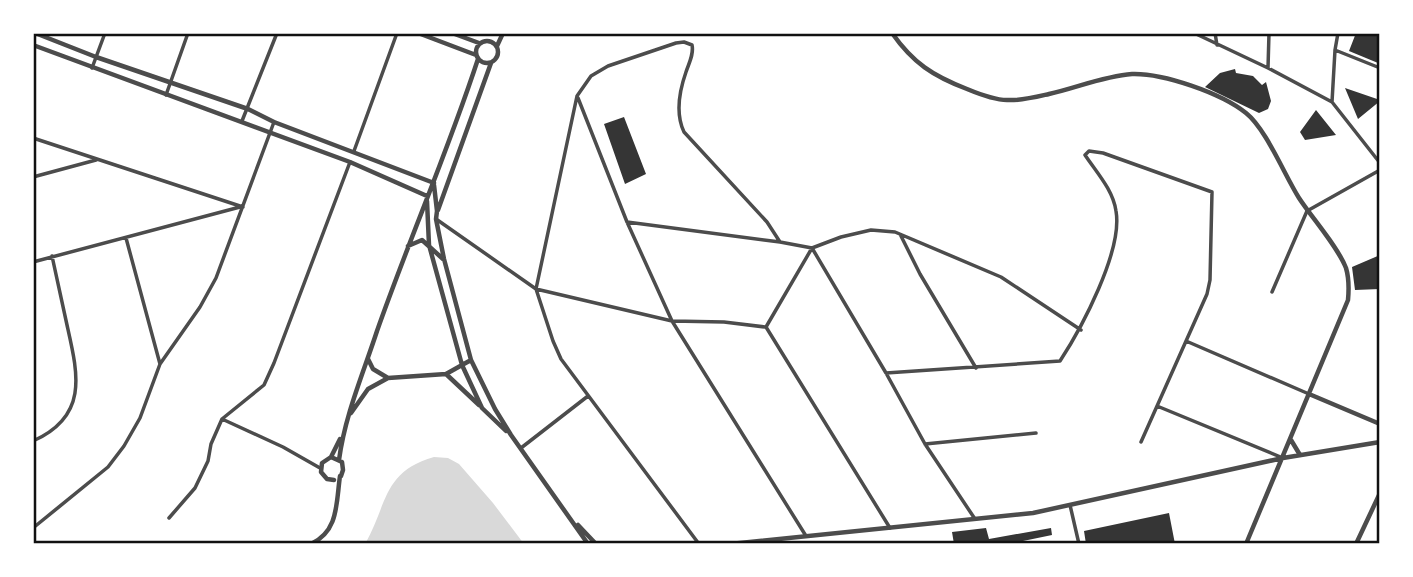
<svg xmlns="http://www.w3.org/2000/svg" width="1413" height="577" viewBox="0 0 1413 577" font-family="'Exo 2',sans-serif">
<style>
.water{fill:#d9d9d9}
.building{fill:#353535}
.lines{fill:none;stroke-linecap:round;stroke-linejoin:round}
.minor{stroke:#4c4c4c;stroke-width:3.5}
.tertiary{stroke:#4c4c4c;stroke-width:4.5}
.neatline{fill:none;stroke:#111;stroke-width:2.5}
</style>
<rect width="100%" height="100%" fill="#fff"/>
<path class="water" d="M434,457l14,1 11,6 34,39 31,41h-159c23,-40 17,-72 69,-87z"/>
<path class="building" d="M1356,33h24l-2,30 -29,-12z
M1235,69l1,4 17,3 9,9 4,-3 5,19 -3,8 -9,4 -54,-26 15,-14z
M1345,88l35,12v1l-22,18z
M1316,110l20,25 -31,5 -5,-8z
M624,117l22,57 -21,10 -21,-60z
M1380,255v34l-25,1 -3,-23z
M1169,513l6,31h-89l-2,-13z
M986,528l3,11 62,-11 1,7 -29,6v3h-69l-2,-12z"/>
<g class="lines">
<path class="minor" d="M1194,33l74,35 64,34
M1215,33l2,12
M1338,33l-3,17 -3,52 48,61
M1335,50l45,18
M92,68l13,-35
M1268,68l1,-35
M166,95l22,-62
M578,98l49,124 45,99 134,215
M242,121l35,-88
M33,138l210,69
M354,151l43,-118
M33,177l63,-17
M436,219l100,70 136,32 52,1 41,5
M627,222l153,20 32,6 74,125 39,71 50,75
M901,236l19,38 56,94
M126,238l34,126
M33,262l207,-55
M1272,292l35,-81 73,-41
M766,327l46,-79 29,-11 30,-7 24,2 106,45 80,53
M766,327l124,201
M1186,341l123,53
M886,373l174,-12c21,-32 63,-110 56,-150 -3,-21 -19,-38 -31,-56l4,-4 14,2 109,39 -2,88 -3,14 -66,148
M1157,406l126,52
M222,419l61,28 37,21
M33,441c56,-25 45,-67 34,-116 -5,-23 -10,-46 -15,-69
M925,444l111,-11
M521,448l67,-52
M1070,505l9,39
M169,518l26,-30 13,-27 3,-17 11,-25 42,-34 10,-22 76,-201
M33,528l75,-61 16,-21 16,-28 20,-54 40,-57 16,-29 58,-156
M699,544l-138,-185 -8,-18 -17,-52 41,-193 14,-20 17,-10 68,-23 8,-1 8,3c2,9 -3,18 -6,27 -7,20 -11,41 -2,60l83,90 13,20"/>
<path class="tertiary" d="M35,33l61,24 152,52 26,13 160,61
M418,33l58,22
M452,33l27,10
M892,33c21,30 41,43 75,56 12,5 27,11 40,11 14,1 29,-3 42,-6 27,-6 55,-18 83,-20 31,-1 89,19 114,39 20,16 38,61 53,85 13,20 39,49 47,70 3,10 3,21 2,32l-102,244
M476 52a11 11 0 1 1 22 0a11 11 0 1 1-22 0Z
M33,45l317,117 77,34
M497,46l6,-13
M434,185l3,26 -1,8 8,40 27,101 24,49 16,26 77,109
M427,201l2,44 33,120 20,43 24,23
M438,210l53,-147
M408,246l14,-6 21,19
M368,359l5,10 15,9
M446,374l33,31
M1309,394l71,30
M351,413l17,-24 20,-11 58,-4 25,-14
M1291,440l9,15
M331,457l-9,6 -1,9 6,7 7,1
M331,457l11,5 1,8 -2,6
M331,457l9,-18
M339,460c6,-45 24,-86 38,-129 32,-91 71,-180 101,-272
M578,525l18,19
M311,544c28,-13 25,-41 29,-68
M730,544l303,-31 250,-55 97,-16
M1356,544l24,-51"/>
</g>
<rect width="1413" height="577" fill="none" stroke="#ffffff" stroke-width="70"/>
<rect x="35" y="35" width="1343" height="507" class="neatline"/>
</svg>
